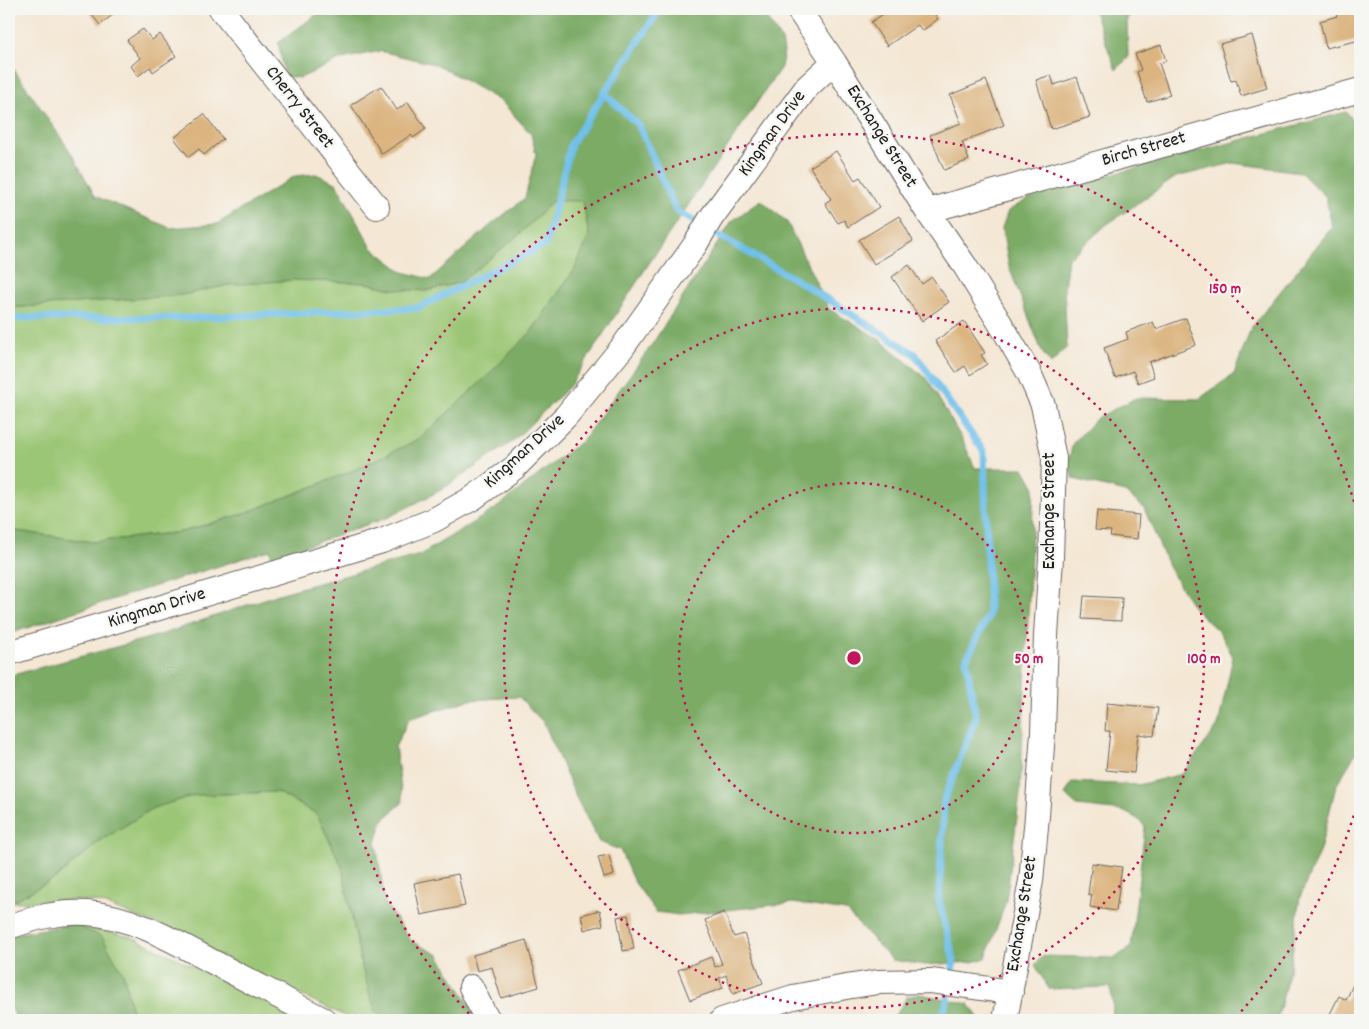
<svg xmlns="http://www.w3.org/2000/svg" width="1369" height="1029" viewBox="0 0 1369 1029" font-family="Dekko,sans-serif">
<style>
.green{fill:#9bc674;stroke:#5c7148}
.forest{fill:#7cab66;stroke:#4c6441}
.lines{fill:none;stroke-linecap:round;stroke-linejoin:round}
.stream{stroke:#70c0eb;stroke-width:7}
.building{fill:#dbb47f}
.minor-casing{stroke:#68635c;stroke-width:26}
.minor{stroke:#fff;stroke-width:24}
.ring{fill:none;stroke:#c2185b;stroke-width:2.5;stroke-dasharray:2.5 5}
.labels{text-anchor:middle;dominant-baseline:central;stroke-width:4.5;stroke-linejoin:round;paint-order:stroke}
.street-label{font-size:19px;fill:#1c1c1c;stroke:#f6f6f2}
.centre{fill:#c2185b;stroke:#f6f6f2;stroke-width:2.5}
.ring-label{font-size:15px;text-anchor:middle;font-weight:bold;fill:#c2185b;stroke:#f6f6f2;stroke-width:4.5;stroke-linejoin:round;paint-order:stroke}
</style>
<rect width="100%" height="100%" fill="#f6f6f2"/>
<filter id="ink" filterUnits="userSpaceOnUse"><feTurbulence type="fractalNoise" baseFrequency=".02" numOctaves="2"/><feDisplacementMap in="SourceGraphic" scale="10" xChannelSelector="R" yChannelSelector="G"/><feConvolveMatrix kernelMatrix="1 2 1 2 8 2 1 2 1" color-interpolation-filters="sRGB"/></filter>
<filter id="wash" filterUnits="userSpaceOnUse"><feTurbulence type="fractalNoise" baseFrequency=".0096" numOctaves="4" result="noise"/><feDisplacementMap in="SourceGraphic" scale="20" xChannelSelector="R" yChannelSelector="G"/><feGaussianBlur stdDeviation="1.12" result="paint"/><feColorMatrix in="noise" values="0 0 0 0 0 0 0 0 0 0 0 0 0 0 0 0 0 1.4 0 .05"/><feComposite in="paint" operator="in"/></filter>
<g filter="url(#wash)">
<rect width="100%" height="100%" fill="#f4e7d4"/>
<path class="green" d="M583,200l6,36 -14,33 -44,63 -49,49 -63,58 -69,33 -107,42 -62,18 -88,10 -84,-12v-222l173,-13 46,-10 66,-5 73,3 26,6 33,2 35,-9 60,-49 31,-32z
M277,792l40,22 25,53 19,97 14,46 22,10h-44l-200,-97 -52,-20 -28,-3 -63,2 46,-24 41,-35 56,-35 42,-13z
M73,924l59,13 174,83h-172l-11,-47z"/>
<path class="forest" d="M324,9h436l22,32 2,11 -3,15 -135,201 -77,119 -57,55 -71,48 -52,27 -117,41 -2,-8 -175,55 -86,29v-104l84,12 88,-10 62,-18 107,-42 69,-33 63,-58 49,-49 44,-63 14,-33 -6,-35h-31l-31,32 -60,49 -35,9 -34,-2 -25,-6 -73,-3 -66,5 -46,10 -173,13v-246l63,92 23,42 75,32 47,-4 78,-48 21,-2 20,9 36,65 31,24 27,7 61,-54 34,-27 11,-44 -5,-20 -29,-32 -64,-37 -58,-14 -38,8 -42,19 -15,-2 -7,-33z
M1093,9h46l-12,9 1,40 -12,12z
M1346,112l14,16v618l-24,40 -16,64 -20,47 -10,71 -13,52h-165l1,-16 -3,-17 -61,2 -14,-24 8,-9 72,2 16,-11 14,-120 -7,-8 -15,-8 -46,-5 -12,-11 7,-13 66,3 44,-11 36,-48 15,-69 -12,-23 -27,-26 -25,-40 -25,-60 -19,-16 -51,-13 -6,-15 5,-21 24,-25 39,-20 63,1 35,-25 17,-46 81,-101 -6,-30 -26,-25 -67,-9 -57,14 -70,48 -38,34 -4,28 3,60 -16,17 -9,-12 -33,-85 -7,-39 6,-17 27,-16z
M761,200l26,22 42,87 50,30 49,41 34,59 13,29h49l10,18 -14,308 -14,107 -20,57 -13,4 -48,3 -33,-5 -46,-49 -53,-8 -114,12 -23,-3 -23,-32 -13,-30 -21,-8 -23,-45 -32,-74 -25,-26 -50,3 -60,19 -14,28 8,55 -20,18 -7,22 9,61 26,38 28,14 31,50 6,15h-79l-22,-9 -14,-47 -19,-97 -25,-53 -40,-22 -81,3 -43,13 -56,35 -41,35 -47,25v-227l151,-41 122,-42 138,-38 75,-46 88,-69 66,-91 83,-128z
M73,924l29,13 21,36 11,47h-117l-8,-18v-67z
M920,994l49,10 11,16h-88l15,-23z"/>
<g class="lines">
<path class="stream" d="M604,93l35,33 37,85 127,73 112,70 69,98 5,163 -23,45 10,58 -32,82 -5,100 15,61 -7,40 -6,19
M9,318h177l232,-10 128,-64 25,-100 89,-135"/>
</g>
<g id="blocks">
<path class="building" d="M87,9h33l-20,16z
M891,9h40l7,10 -16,12 -4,-6 -31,21 -16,-24z
M1335,9h21l4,18v13l-34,8 -6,-27 17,-5z
M143,29l9,11 8,-6 16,22 -23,16 -3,-5 -12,9 -7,-10 9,-8 -13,-18z
M1252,35l15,53 -26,8 -5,-16 -5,1 -11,-37z
M1161,45l5,16 -7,2 11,32 -23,7 -10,-30 4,-2 -6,-16z
M1051,75l3,10 23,-8 13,40 -39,12 -15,-49z
M986,80l18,45 -42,17 7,18 -25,10 -14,-35 31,-12 -11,-28z
M381,86l16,24 11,-8 18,27 -13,9 -2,-3 -29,19 -31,-49z
M204,114l19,25 -19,16 -5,-6 -10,8 -15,-19z
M836,151l19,29 5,-3 19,30 -31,20 -4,-7 -6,3 -13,-20 6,-4 -21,-32z
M899,216l14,25 -39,23 -15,-24z
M909,265l13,19 10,-7 17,25 -27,19 -30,-44z
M1186,318l10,27 -47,17 5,15 -16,6 -5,-12 -18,7 -11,-30 24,-9 -2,-7 27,-10 3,7z
M964,321l21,32 -4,2 6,9 -17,11 -5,-9 -9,6 -21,-31z
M1097,511l42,4 -2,24 -27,-3 1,-5 -16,-1z
M1084,596l38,2 -1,23 -39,-2z
M1107,703l51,5 -4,28 -16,-2 -4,39 -28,-3 4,-39h-5z
M609,855l5,20 -10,3 -6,-21z
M1092,863l30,4 -6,44 -26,-4 2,-12 -4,-1z
M458,874l7,32 -44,9 -7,-32z
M600,910l3,15 -19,5 -3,-15z
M724,912l10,25 10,-3 19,49 -30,11 -7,-19 -7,3 4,10 -33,12 -12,-30 33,-13 4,10 7,-3 -17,-44z
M628,915l6,34 -11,2 -6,-34z
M526,940l13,47 -38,11 -9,-31 -15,4 -4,-16z
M1357,976l3,2v42h-33l12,-24 7,4z"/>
</g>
</g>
<g filter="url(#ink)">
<use href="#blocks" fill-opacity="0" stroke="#68635c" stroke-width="1"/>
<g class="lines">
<g class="minor-casing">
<path id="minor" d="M221,9l156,198
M798,9l36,53 93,149 38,55 41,67 23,40 14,32 11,53 -3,100 -5,77 -3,97 -6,84 -6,65 -26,139
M927,211l433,-121
M9,653l373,-112 52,-21 39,-22 41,-30 52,-52 56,-68 73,-103 16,-27 96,-131 27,-25
M9,927c25,-9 50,-16 78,-14 45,3 87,28 126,49 37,19 74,39 111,58
M471,987l13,27 5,6
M722,1020l71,-23 53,-10 32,-5 53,-1 80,11"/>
</g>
<use href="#minor" class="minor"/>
</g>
</g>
<g class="ring">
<circle cx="854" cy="658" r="175"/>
<circle cx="854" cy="658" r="350"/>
<path d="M1360 794A524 524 0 0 1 1234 1019M474 1019A524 524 0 1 1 1360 522"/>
</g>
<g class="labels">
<g class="street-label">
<text transform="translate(299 108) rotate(52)">Cherry Street</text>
<text transform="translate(773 134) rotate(-54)">Kingman Drive</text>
<text transform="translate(881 137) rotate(58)">Exchange Street</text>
<text transform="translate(1144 150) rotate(-16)">Birch Street</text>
<text transform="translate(525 452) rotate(-42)">Kingman Drive</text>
<text transform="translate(1050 511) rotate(-90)">Exchange Street</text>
<text transform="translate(157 609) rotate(-17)">Kingman Drive</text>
<text transform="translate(1023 914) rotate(-81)">Exchange Street</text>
</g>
</g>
<circle cx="854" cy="658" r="8" class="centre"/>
<g class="ring-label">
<text x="1225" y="293">150 m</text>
<text x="1029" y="663">50 m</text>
<text x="1204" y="663">100 m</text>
</g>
<rect width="1369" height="1029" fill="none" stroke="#f6f6f2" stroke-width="30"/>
</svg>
